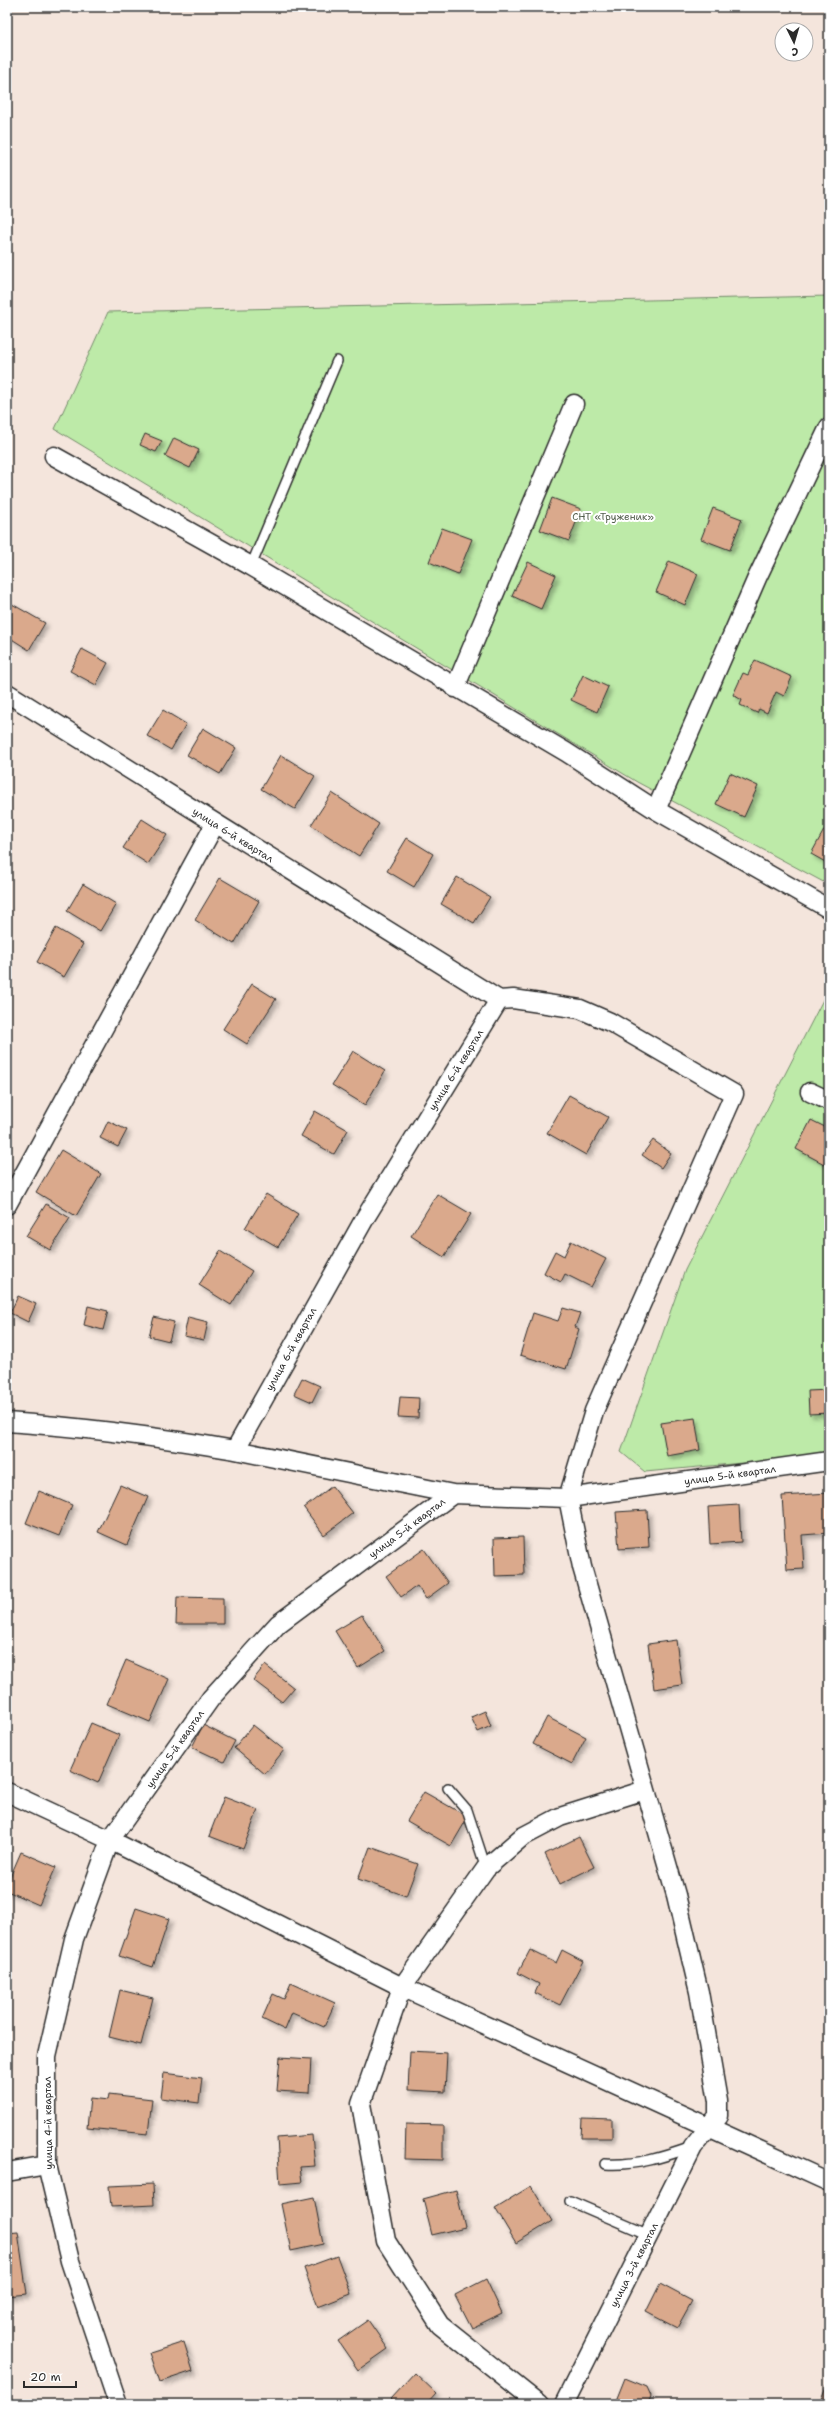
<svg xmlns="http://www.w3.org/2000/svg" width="836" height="2411" viewBox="0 0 836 2411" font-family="'Shantell Sans',sans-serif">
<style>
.green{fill:#bdeaa8;stroke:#748a6a}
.building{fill:#daa98c;stroke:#2b2b2b;filter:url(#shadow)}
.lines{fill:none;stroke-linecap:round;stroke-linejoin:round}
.lane-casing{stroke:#2b2b2b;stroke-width:12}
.street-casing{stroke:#2b2b2b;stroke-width:21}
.lane{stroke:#fff;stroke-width:9}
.street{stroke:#fff;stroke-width:18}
.labels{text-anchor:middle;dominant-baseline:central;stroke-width:4;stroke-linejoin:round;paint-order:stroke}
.park-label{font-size:10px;fill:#505b4a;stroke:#fff}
.street-label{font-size:10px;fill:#2b2b2b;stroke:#fff}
</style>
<defs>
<filter id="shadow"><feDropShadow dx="3.5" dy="3.5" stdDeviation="2" flood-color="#0004"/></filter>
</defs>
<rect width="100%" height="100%" fill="#f4e5dc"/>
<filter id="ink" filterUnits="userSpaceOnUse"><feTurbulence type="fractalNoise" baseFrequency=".025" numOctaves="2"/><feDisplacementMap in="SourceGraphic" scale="8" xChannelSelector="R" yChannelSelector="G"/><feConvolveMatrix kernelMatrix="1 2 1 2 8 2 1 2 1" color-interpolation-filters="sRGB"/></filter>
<g filter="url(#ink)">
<path class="green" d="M829,296v589l-192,-103 -582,-353 53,-117z
M829,988v467l-184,17 -24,-20 64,-182z"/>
<path class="building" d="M145,434l17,7 -6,11 -16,-7z
M174,438l25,12 -9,18 -25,-12z
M552,498l29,11 -12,32 -29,-11z
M713,508l29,11 -12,31 -29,-11z
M442,528l30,11 -14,35 -29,-12z
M669,561l29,13 -13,31 -29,-13z
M528,562l28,13 -15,34 -29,-13z
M12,604l33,19 -16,27 -22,-14v-24z
M82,649l26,14 -12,22 -26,-14z
M755,660l37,17 -8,19 -8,-4 -9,21 -8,-4 -2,4 -17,-8 2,-5 -9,-5 10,-22 5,2z
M583,675l25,12 -11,25 -26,-12z
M163,710l23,14 -15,26 -24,-14z
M203,728l33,20 -16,26 -33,-19z
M281,755l34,21 -20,33 -34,-20z
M730,773l28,13 -14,31 -28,-13z
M332,793l47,31 -20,32 -48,-31z
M142,819l25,16 -19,29 -25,-16z
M829,821v43l-18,-10z
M407,838l26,16 -19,33 -27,-16z
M457,877l33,20 -16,26 -33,-19z
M220,878l39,23 -25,43 -39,-24z
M83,884l33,20 -16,27 -33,-20z
M56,928l27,16 -19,33 -27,-15z
M252,984l24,15 -29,45 -24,-15z
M353,1051l32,20 -20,34 -33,-20z
M569,1095l39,22 -22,38 -39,-22z
M315,1111l33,19 -14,24 -33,-18z
M811,1120l18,9v30l-3,6 -30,-16z
M108,1121l19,9 -9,17 -18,-9z
M653,1140l18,13 -10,15 -19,-13z
M61,1150l40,24 -25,42 -40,-24z
M266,1194l32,20 -20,33 -33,-19z
M437,1194l34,20 -27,43 -33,-21z
M46,1204l24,14 -20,32 -24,-14z
M571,1241l35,18 -15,28 -26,-13 -4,8 -17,-9 11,-22 9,5z
M220,1251l32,20 -21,34 -32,-20z
M18,1296l18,8 -8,18 -18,-9z
M88,1306l20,5 -5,19 -19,-5z
M563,1308l17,5 -5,14 4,2 -13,40 -46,-14 13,-42 25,8z
M154,1317l20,5 -5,19 -20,-5z
M188,1317l20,5 -4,18 -20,-4z
M302,1378l18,8 -8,16 -18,-8z
M829,1390v23l-20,1 -1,-23z
M400,1397l19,1 -1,20 -20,-1z
M695,1418l5,32 -33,6 -6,-33z
M120,1485l28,12 -21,48 -29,-13z
M332,1486l21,27 -29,22 -20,-27z
M39,1491l33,14 -13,31 -33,-13z
M829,1493v40l-27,2 2,34 -17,1 -5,-74z
M739,1505l2,37 -31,2 -2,-37z
M647,1510l2,37 -30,2 -3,-37z
M523,1537l1,38 -29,1 -1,-38z
M424,1549l24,34 -22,16 -9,-13 -16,11 -15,-21z
M177,1597l46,1v26h-47z
M362,1615l23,36 -27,17 -23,-37z
M676,1640l6,45 -28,4 -6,-45z
M126,1660l43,19 -19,43 -43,-18z
M265,1665l29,23 -12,14 -29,-22z
M485,1711l6,15 -13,6 -7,-15z
M547,1717l39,20 -14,27 -39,-20z
M91,1723l28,12 -21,48 -28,-13z
M203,1725l32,16 -11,21 -32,-15z
M253,1725l31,25 -19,24 -31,-26z
M424,1792l44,25 -17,29 -44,-25z
M224,1797l34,13 -15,39 -34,-13z
M579,1837l15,30 -34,17 -15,-30z
M370,1847l48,17 -12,32 -48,-17z
M21,1852l35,15 -17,38 -32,-14v-7z
M136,1908l33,11 -16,48 -34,-11z
M530,1950l26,13 6,-13 21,11 -23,44 -25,-12 4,-9 -21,-11z
M291,1983l44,20 -11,24 -32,-14 -7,17 -23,-11 11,-25 11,5z
M120,1990l33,8 -12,47 -32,-8z
M410,2051l37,2 -2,39 -37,-2z
M280,2057l31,2 -2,34 -32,-2z
M164,2073l38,5 -3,25 -38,-5z
M109,2094l43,5 -4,35 -61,-6 3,-30 18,2z
M582,2118l30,1v19h-31z
M406,2124l37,1v35l-38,-1z
M312,2135l3,31 -15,1 2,15 -22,2 -3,-46z
M153,2184l1,21 -43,2 -2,-21z
M531,2186l21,35 -36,22 -21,-35z
M456,2190l9,37 -33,8 -9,-36z
M314,2197l9,47 -32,7 -10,-47z
M18,2232l9,62 -20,2v-63z
M337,2256l14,38 -33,13 -14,-39z
M486,2279l16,34 -30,15 -17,-33z
M660,2284l32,17 -15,27 -31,-16z
M368,2320l20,29 -30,21 -20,-29z
M184,2342l9,29 -33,11 -10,-29z
M415,2373l21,20 -10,11h-30l-5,-5z
M625,2378l22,9 4,9 -3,8 -33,-1z
M829,2379v25h-10z
M221,2402v2h-28v-1z"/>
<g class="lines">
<g class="lane-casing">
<path id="lane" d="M251,566l86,-205
M448,1788l19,22 19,58
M605,2164c31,2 59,-7 87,-17
M570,2201l79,34"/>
</g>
<g class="street-casing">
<path id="street" d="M54,456l197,110 315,186 90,58 173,99
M455,688l119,-284
M7,693l492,307
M656,810l101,-232 72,-151
M499,1000l14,-1 67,10 30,13 124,72 -140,317 -26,87 14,69 94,328 23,97 19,109v15l-25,31 -129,257
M810,1092l19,9
M7,1205l208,-381
M7,1422c76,5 152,15 228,28
M453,1494l-218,-44 130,-232 134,-218
M7,1792l103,48 292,147 427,195
M7,2172l40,-7
M118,2404l-48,-143 -23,-96v-109l27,-117 36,-99 101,-142 67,-74 175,-130 115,4 261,-37
M539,2404l-99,-79 -54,-84 -25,-137 41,-117 84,-119 36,-31 38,-20 85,-27"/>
</g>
<use href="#lane" class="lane"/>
<use href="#street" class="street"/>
</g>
</g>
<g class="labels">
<g class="park-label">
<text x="613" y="516">СНТ «Труженик»</text>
</g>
<g class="street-label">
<text transform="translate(233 835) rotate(32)">улица 6-й квартал</text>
<text transform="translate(456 1070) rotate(-58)">улица 6-й квартал</text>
<text transform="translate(291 1349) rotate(-61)">улица 6-й квартал</text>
<text transform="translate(730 1475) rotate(-8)">улица 5-й квартал</text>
<text transform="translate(407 1528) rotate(-37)">улица 5-й квартал</text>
<text transform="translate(175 1749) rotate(-55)">улица 5-й квартал</text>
<text transform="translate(48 2123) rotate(-91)">улица 4-й квартал</text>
<text transform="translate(634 2265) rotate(-63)">улица 3-й квартал</text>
</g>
</g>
<rect width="836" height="2411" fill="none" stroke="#fff" stroke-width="24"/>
<rect x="12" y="12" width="812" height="2387" fill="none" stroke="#2b2b2b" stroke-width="1.5" filter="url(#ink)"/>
<g transform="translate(794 42) rotate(175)"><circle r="19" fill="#ffffff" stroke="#aaaaaa"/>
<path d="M0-3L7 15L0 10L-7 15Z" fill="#2b2b2b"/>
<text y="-6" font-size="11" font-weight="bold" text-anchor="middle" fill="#2b2b2b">С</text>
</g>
<path d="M24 2381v6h52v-6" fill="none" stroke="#2b2b2b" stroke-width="2"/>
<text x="30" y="2381" font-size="12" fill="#2b2b2b" stroke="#ffffff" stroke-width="3" paint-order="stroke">20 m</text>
</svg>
